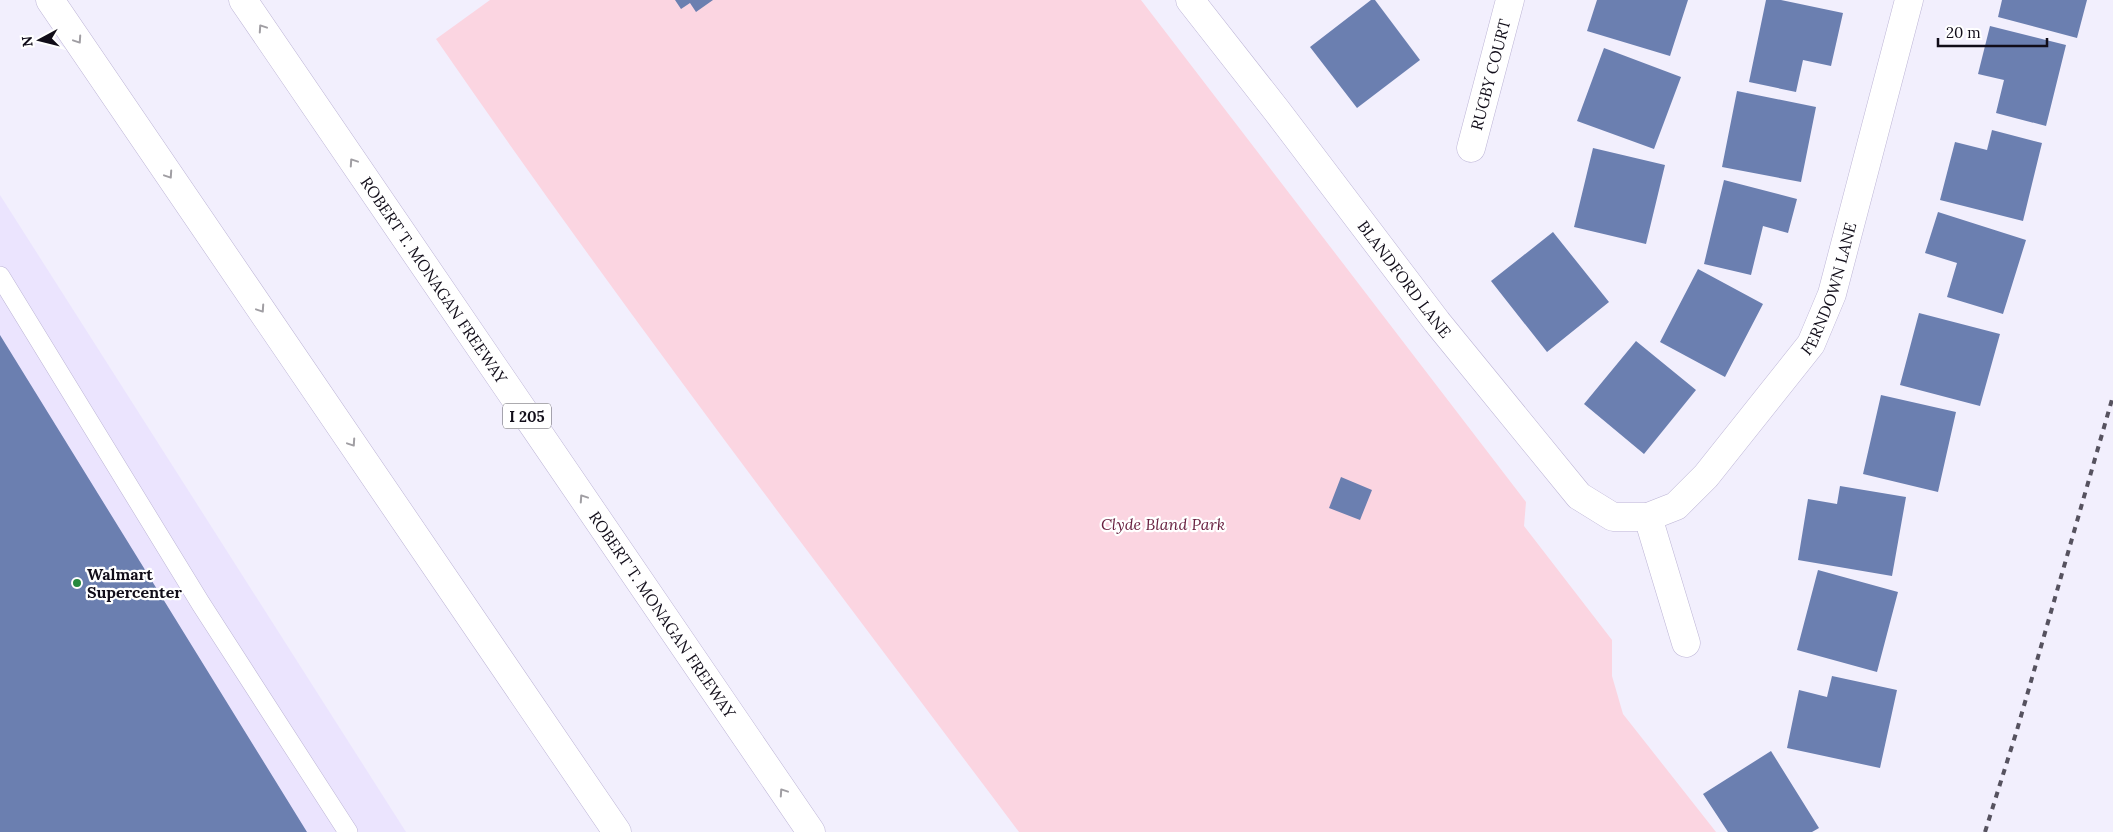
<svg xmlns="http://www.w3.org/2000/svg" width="2113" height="832" viewBox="0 0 2113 832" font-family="Lora,serif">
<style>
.built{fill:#ebe4fe}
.green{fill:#fbd5e1}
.building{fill:#6b7fb0}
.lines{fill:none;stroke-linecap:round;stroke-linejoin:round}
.service-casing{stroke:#bdb5d6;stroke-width:20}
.minor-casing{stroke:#bdb5d6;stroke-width:29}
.motorway-casing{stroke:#bdb5d6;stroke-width:29}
.service{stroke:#fff;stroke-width:19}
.minor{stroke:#fff;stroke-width:28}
.motorway{stroke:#fff;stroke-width:28}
.rail{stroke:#56525f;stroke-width:4;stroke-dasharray:6 6;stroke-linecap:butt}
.oneway{stroke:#a09ea3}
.poi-dot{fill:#25893d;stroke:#fff;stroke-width:2}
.labels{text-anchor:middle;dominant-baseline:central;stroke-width:4.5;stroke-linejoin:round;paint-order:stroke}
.shield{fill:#fff;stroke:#58565e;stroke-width:1}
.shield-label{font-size:15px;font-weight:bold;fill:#110d19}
.street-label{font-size:16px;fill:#110d19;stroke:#fff}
.park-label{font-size:16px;font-style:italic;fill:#692140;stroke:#fff}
.poi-label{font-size:16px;font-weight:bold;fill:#110d19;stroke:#fff;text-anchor:start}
</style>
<rect width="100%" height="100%" fill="#f2effd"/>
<path class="built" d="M0,195l406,637h-406z"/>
<path class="green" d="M490,0h651l385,502 -2,24 88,114v36l11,38 93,118h-697c-197,-262 -397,-523 -583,-793z"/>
<path class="building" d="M675,0h38l-17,12 -6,-9 -9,6z
M1371,0h4l45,60 -63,48 -47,-61z
M1597,0h91l-18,56 -83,-25z
M1766,0h15l62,13 -12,53 -28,-6 -7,32 -47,-10z
M2002,0h85l-10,38 -79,-21z
M1990,26l76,19 -20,81 -50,-13 8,-33 -26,-6z
M1604,48l77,29 -27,72 -77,-28z
M1737,91l79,16 -15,75 -79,-15z
M1992,130l50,13 -19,78 -83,-21 15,-58 32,8z
M1593,148l72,17 -19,79 -72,-17z
M1724,180l73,19 -9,34 -25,-7 -12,49 -47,-11z
M1938,212l88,28 -23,74 -56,-17 10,-34 -32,-10z
M1553,232l56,70 -62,50 -56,-71z
M1698,269l65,35 -38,73 -65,-35z
M1919,313l81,21 -20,72 -80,-21z
M0,335l307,497h-307z
M1636,341l60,49 -52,64 -60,-50z
M1881,395l75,17 -18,80 -75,-18z
M1341,477l31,13 -12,30 -31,-12z
M1840,486l66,11 -14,79 -94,-16 10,-61 29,5z
M1818,570l80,22 -21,80 -80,-22z
M1832,676l65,14 -17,78 -93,-20 12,-58 28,7z
M1771,751l48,77 -7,4h-84l-25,-38z"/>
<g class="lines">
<g class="service-casing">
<path id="service" d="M0,276l201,328 147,228"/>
</g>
<g class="minor-casing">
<g id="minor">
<path id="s1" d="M1190,0l87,111 160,211 142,174 34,21h35l28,-11 30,-30 105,-132 21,-50 77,-294"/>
<path id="s2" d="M1471,148l39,-148"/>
<path d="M1648,517l38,126"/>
</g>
</g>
<g class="motorway-casing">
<g id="motorway">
<path d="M50,0l567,832"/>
<path id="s3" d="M243,0l568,832"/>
</g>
</g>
<use href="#service" class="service"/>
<use href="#minor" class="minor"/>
<use href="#motorway" class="motorway"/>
<path class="rail" d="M1985,832l32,-102 96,-334"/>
</g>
<defs><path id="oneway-chevron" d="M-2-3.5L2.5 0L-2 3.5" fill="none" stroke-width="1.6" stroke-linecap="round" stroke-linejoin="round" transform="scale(1.25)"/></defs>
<g class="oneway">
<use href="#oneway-chevron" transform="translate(262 28) rotate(-124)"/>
<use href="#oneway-chevron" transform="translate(78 40) rotate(56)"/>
<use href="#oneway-chevron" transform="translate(353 162) rotate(-124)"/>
<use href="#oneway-chevron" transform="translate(169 175) rotate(56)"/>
<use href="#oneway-chevron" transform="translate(261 309) rotate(56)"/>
<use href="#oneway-chevron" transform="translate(352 443) rotate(56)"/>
<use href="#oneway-chevron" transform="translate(583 498) rotate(-124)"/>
<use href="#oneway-chevron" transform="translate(783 792) rotate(-124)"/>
</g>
<circle class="poi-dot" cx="77" cy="583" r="5"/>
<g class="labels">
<rect class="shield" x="503" y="403.5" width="48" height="25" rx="4"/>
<g class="shield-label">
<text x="527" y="416">I 205</text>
</g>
<g class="street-label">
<text stroke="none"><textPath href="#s2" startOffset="76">RUGBY COURT</textPath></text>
<text stroke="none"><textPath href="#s1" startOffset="352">BLANDFORD LANE</textPath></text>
<text stroke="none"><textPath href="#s3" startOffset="339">ROBERT T. MONAGAN FREEWAY</textPath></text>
<text stroke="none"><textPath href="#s1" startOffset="1005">FERNDOWN LANE</textPath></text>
<text stroke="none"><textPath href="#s3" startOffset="744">ROBERT T. MONAGAN FREEWAY</textPath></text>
</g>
<g class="park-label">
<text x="1163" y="524">Clyde Bland Park</text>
</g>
<g class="poi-label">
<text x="87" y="574">Walmart<tspan x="87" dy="18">Supercenter</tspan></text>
</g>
</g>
<g transform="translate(40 40) rotate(263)" stroke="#ffffff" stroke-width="4" paint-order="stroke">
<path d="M0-4L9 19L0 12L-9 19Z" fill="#110d19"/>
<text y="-8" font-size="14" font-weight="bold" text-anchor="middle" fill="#110d19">N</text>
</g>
<path d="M1938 38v8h109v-8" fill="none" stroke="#110d19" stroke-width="2.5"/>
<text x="1946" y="38" font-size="15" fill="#110d19" stroke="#ffffff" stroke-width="4" paint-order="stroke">20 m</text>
</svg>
